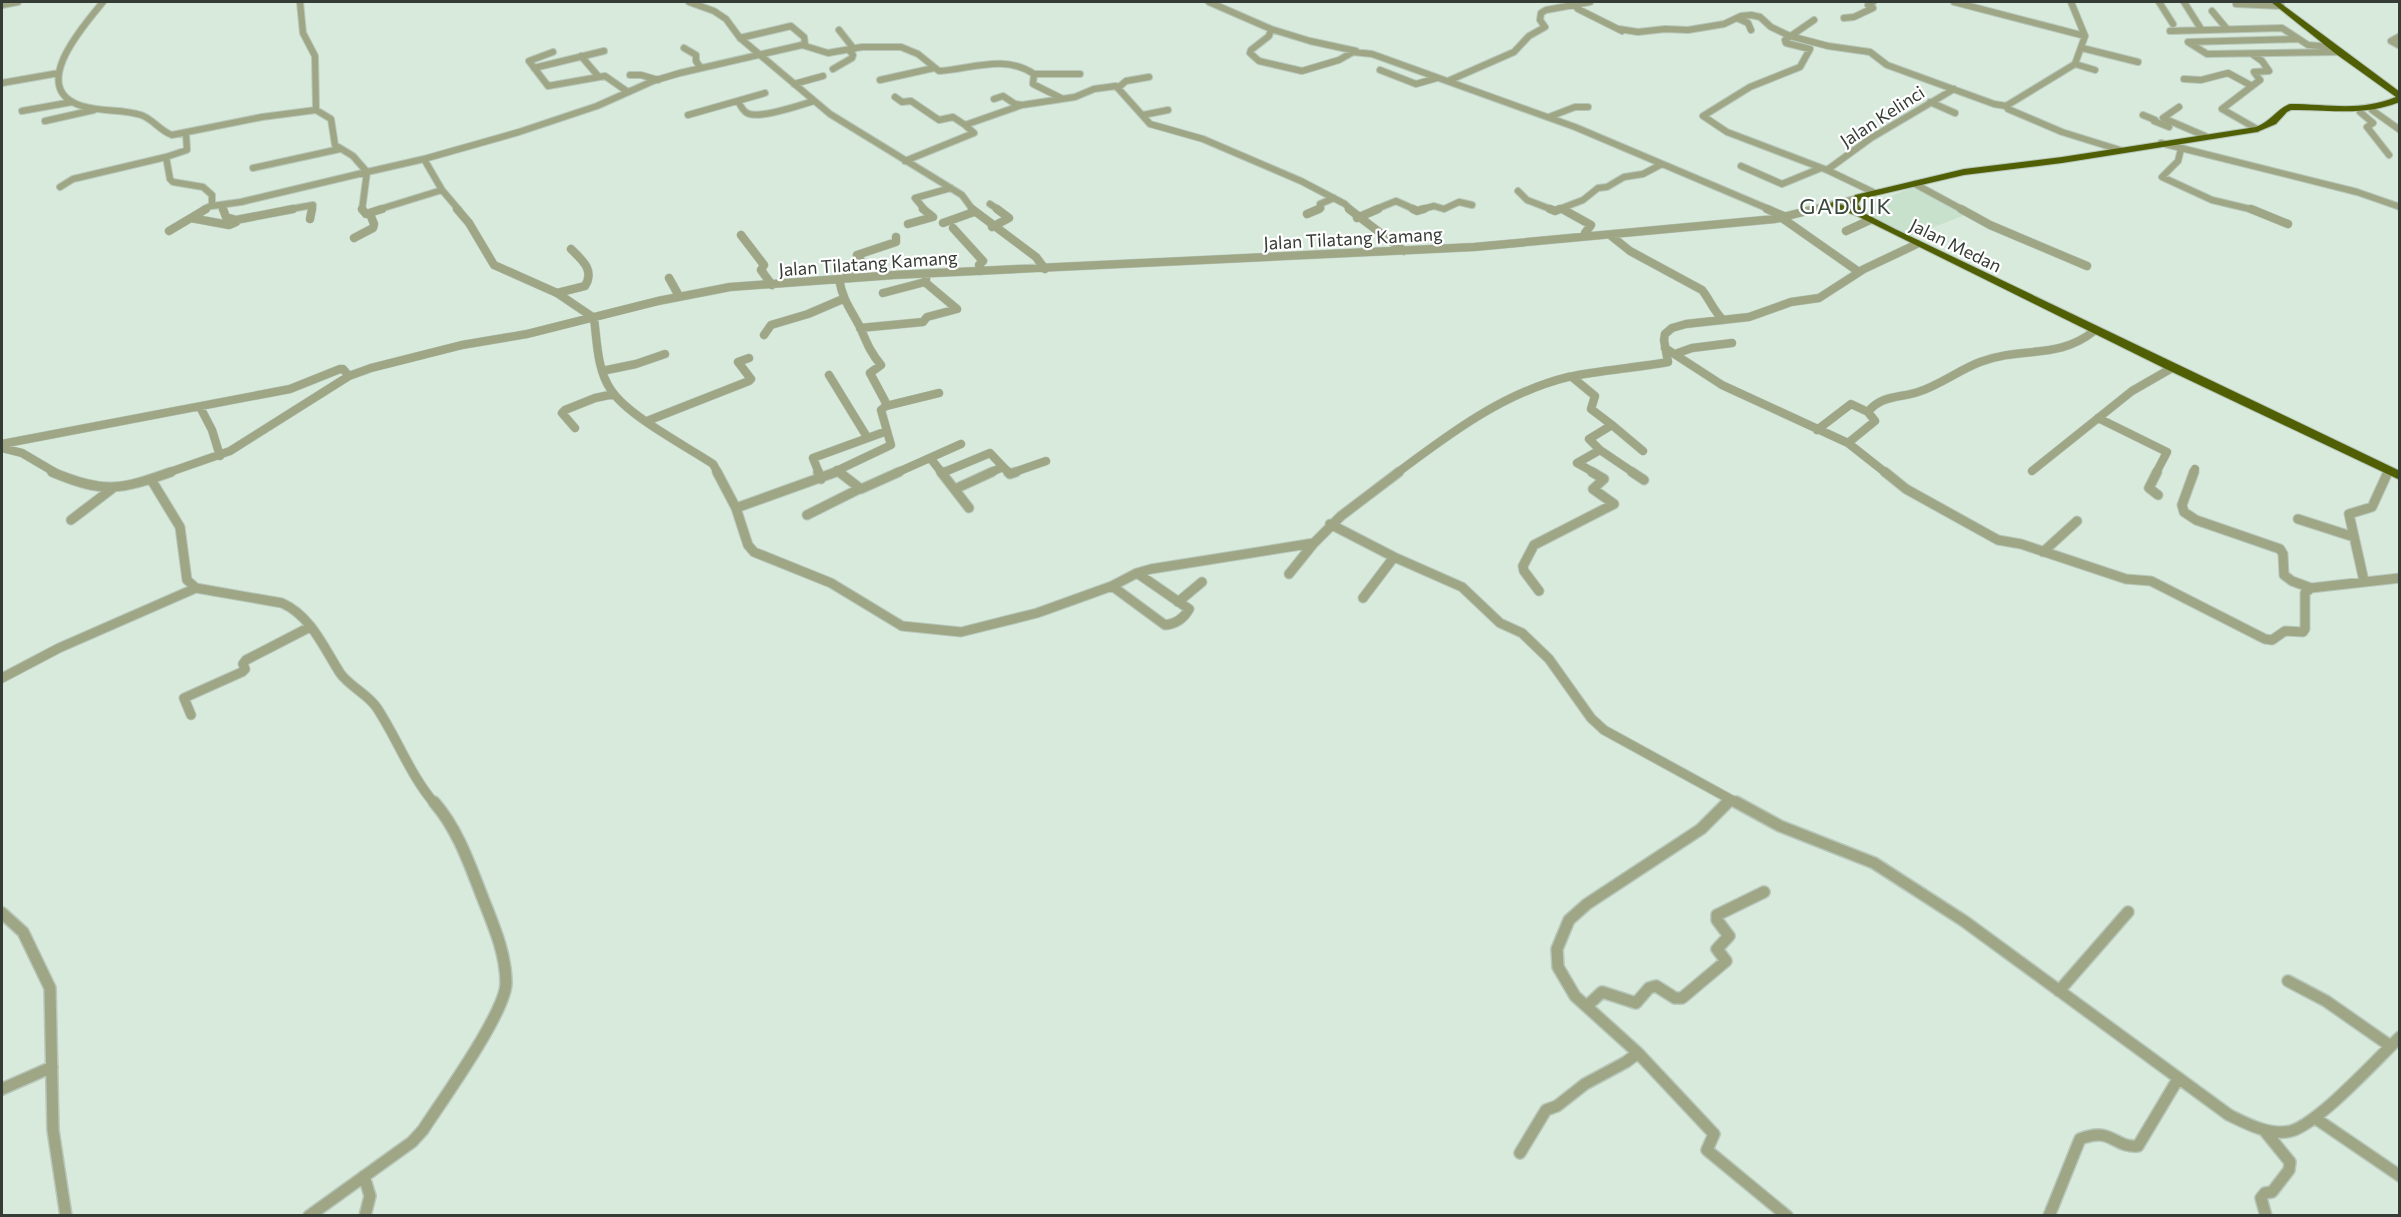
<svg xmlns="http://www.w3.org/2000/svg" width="2401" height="1217" viewBox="0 0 2401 1217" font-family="Commissioner,sans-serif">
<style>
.built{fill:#c7e1cd}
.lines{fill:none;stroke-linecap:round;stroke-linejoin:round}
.minor-far3-casing{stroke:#b7c7ba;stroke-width:8}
.minor-far2-casing{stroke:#b7c7ba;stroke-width:9}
.minor-far1-casing{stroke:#b7c7ba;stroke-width:11}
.minor-casing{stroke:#b7c7ba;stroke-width:14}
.highway-casing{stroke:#b7c7ba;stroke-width:2}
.minor-far3{stroke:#9ea685;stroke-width:6}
.minor-far2{stroke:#9ea685;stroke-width:8}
.minor-far1{stroke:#9ea685;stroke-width:9}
.minor{stroke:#9ea685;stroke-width:11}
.highway{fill:#505f04;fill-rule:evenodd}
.labels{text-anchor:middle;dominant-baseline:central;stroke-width:4.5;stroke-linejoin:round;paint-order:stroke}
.far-street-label{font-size:18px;fill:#353c36;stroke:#fff}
.far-quarter-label{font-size:22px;letter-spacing:1.5px;fill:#39493d;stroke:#fff}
</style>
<rect width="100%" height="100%" fill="#d7eadb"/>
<path class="built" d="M1917,186l51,28 -58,22 -40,-19 -7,-8 1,-3z"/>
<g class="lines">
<g class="minor-far3-casing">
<path id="minor-far3" d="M103,2c-20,24 -76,87 -21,104 19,6 40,3 59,9 12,4 19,16 31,20l90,-18 54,-7 15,9 4,26 18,11 14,16 57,-13 95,-27 78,-26 56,-25 27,-8 122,-28 26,8 34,-6h39l17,7 21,17c33,-2 65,-17 95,3l-1,10 28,14
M300,2l3,31 12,23 1,54
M689,2l25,9 12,8 14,19 90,76 132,81 11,15
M1209,2l62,27 -2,7 -18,14 -1,3 9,8 43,10 37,-11 14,-8 19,2 203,73 196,83
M1954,2l131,34
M2071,2l14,34 -10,28 -69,42 2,3 54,23 58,18
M2159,2l14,22
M2184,2l17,27
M1573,3l5,6 44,22
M2236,4l45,2
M2,5l16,-3
M2212,11l15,18
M1737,18l11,5 3,7
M1844,18l10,-1 19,-9 -5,-3 5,-3
M1814,20l-29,20 1,3 24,6 -10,18 -50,20 -47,29 24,16 100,38 46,22
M1271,29l39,12 46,10
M1619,29l19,3 27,-3 23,1 36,-6 17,-8 10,-1 9,2 11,10 19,9 38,10 42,6 17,13 107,39 12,2
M839,30l15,19
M2170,31l112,-3 26,17 24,2
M2400,36l-9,5 9,5
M740,38l51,-12 13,11 1,7
M2298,39l-110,3 19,12 132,-2
M684,48l12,7v6l4,6
M2082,48l56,14
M553,52l-24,9 19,25 57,-10 23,16
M2252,54l10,7 7,10 -15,1 6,8 -38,29 35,20
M581,56l18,21
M2075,64l20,6
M534,68l70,-17
M833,69l19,-11 1,-3 -4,-5
M1380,70l36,14 21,-6
M1034,74h46
M630,75h11l17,5
M2184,79l17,1 27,-7 24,13
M880,80l54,-12
M1448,81l66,-29 15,-16 16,-9 -5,-7 1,-7 5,-3 44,-8
M2,83l57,-10
M794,84l29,-8
M1119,87l7,-6 23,-4
M895,97l7,5 9,-1 28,19 14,-3 12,8
M994,99l9,-3 12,8 7,1
M738,101c2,4 5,10 9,12 12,7 53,-8 67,-12
M1930,102l25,11
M2179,107l-16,11 42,18
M2372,110l28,20
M22,111l50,-9
M2360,112l13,11 -6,4 22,28
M688,115l77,-22
M1143,115l25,-5
M2143,115l12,5
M1549,117l26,-10h13
M45,121l49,-11
M2154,121l15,6
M186,134l1,16 -21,7 4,22 3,3 30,5 9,8v11l29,-4 126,-30 -5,38
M2161,143l196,49 43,15
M2181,149l-3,12 -16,16 50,23 42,10
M424,159l18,31 17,20
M905,161l69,-28 -9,-8 57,-20 53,-8 19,-8 22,-3 34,38 53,15 98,42 44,23 6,6
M1741,166l41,18 39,-16
M253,168l87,-19
M1827,170l44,-32 83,-49
M1915,184l48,26
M60,187l13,-8 93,-22
M1518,191l9,9 26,10
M990,204l9,6
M221,205l2,5
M203,210l9,-5
M285,210l28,-5 -1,5
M377,210l65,-20
M925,210l-10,-12 36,-10
M1315,210l6,-2 -1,-4 14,-6
M1374,210l22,-9 20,9
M1419,210l15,-4 10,3 15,-7 13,3
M1557,210l26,-10 15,-12 9,-1 17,-10 19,-3 19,-10
M1809,210l46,-11"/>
</g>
<g class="minor-far2-casing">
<path id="minor-far2" d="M223,209l3,8 10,3 57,-11
M362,209l4,5 16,-5
M457,209l12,14 25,42 63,28 37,25c3,23 3,52 17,72 17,26 75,56 102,74l5,9
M972,209l64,48 9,12
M1349,209l55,42
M1413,209l4,2 7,-2
M1550,209l5,2 5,-2
M1767,209l19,8
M1961,209l29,16 97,41
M2251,209l37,15
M1564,210l27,15 -6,8 5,3
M1307,214l12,-5
M191,218l38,7 7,-3
M1357,218l21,-9
M1782,218l77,54
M310,219l2,-10
M943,223l31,-11
M908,224l25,-7 -10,-8
M992,227l17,-9 -12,-9
M953,228l30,33 -4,4 2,6
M169,231l37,-22
M1846,231l24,-11
M741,235l23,30 -3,5 11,15
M1610,235l20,16 72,39c8,10 11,20 21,30
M354,238l19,-10 1,-4 -4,-10
M669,278l10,18
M846,278l2,-7 16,-6 -7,-10 39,-13v-5
M557,293l28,-7c10,-16 -3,-26 -14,-37
M883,293l42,-11
M860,328l63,-6 4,-5 30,-8 -31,-26v-8
M764,335l7,-10 37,-11 35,-15
M1665,348l57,37 126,58 38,30
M1675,354l17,-6 40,-5
M602,371l34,-7 29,-10
M829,375l38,62
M1572,377l23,19 -4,13 21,16 -23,14 11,11 -23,13 18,10
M886,406l53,-13
M200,407l12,23 8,26
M2098,418l69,34 -11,21
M647,421l102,-40 2,-2 -13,-17 11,-4
M1612,425l31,26
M575,428l-13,-15 3,-3 30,-12 19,-4
M1817,430l34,-26 17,8
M1848,443l27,-22 -7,-9c13,-17 32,-14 50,-20 22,-7 41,-22 62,-30 42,-16 78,-2 114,-31
M2,444l288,-55 50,-20h3l6,7
M2,448l20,5 34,20
M1600,450l34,23
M931,459l11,14
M837,470l4,3
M2032,471l100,-80 40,-23
M167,473l63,-22 119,-75 22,-8 91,-23 65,-11 131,-33 72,-14 164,-12 580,-28 301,-28 40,-10
M819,473l-6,-15 74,-27
M832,473l59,-28 -10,-35 5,-4 -1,-5 -15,-28 11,-8c-11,-13 -14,-22 -21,-38 -10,-19 -17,-26 -21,-48
M896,473l65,-29
M942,473l48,-20 19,20
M989,473l14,-6
M1012,473l34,-12
M1397,473c52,-39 106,-80 171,-96 33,-7 67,-9 100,-15l-4,-22 1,-6 7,-6 14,-4 63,-7 42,-15 28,-4 45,-29 53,-25
M2193,473l2,-4
M2387,473l1,-2"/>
</g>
<g class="minor-far1-casing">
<path id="minor-far1" d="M52,472c52,22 68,18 119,0
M717,472l19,36 12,37 6,7 77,31 71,43 59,6 76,-19 75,-27 25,-13 14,-4 163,-26 27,-27 58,-44
M818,472l3,7
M839,472l22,17 38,-17
M941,472l28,36
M1008,472l2,2 6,-2
M1632,472l12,8
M1885,472l21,17 92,51 23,4 105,35 25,2 114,58 7,1 13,-9 18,1 2,-3v-36l6,-5
M2157,472l-8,16 9,7
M2194,472l-12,33 2,7 12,8 84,29 3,5 1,21 8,6 19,7 89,-10
M942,473l2,-1
M152,481l28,46 7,53 9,8 86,15c29,13 42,45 58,70 10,14 28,21 37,35 21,32 33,67 58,96
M955,489l37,-17
M736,508l100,-36
M807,515l52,-26
M2298,519l56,18
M71,520l42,-32
M1330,524l64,33 68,30 38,36 22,10 27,26 42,59 13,12 135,74
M2043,552l34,-31
M1289,574l25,-31
M2364,581l-15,-67 23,-7 16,-35
M1112,586l53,39c11,-1 19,-7 24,-16l-52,-36
M1539,591l-15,-20 -1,-5 11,-21 80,-41 -21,-15 11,-10 -12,-7
M1363,598l31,-41
M1178,602l24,-20
M2,678l57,-30 137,-60
M191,715l-7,-17 58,-26 3,-3 -2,-5 3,-4 64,-33
M1726,804l4,-4"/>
</g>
<g class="minor-casing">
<path id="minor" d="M1736,802l44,24 94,37 90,58 265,194c18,9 41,21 62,16 28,-8 85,-71 109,-94
M2,913l21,19 27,56 3,142 13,86
M2288,981l38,20 63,44
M2059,991l69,-79
M1588,1005l14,-13 34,11 13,-15 7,-2 19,12h7l44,-37 -9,-12 12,-13 -12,-16v-5l47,-23
M1638,1053l76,81 -7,16 80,66
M2,1089l50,-22
M2315,1118l85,58
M2264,1130l26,32 -1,8 -17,22 -7,1 -4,5 5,18
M1520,1153l26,-43 11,-4 28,-22 41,-22 12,-9 -63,-57 -17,-29 -1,-18 12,-29 18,-16 114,-75 27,-27
M364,1176l6,20 -5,20
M309,1216l103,-74 11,-12c18,-28 83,-118 83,-147 0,-32 -15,-63 -26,-92 -12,-31 -24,-64 -46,-89
M2049,1216l31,-77c32,-13 33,9 58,7l40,-67"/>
</g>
<g class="highway-casing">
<path id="highway" d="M2271,2h8l121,90v10c-39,15 -69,7 -109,8l-4,2 -11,12 -19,8 -195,31 -98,12 -103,24 -3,5 6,9 31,16 505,242v9l-232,-110 -311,-154 -29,-11 5,-3 18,6 -3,-4 7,-9 109,-26 98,-12 194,-30c16,-6 20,-18 34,-23 39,0 69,8 106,-7l-60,-43z"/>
</g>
<use href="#minor-far3" class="minor-far3"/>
<use href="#minor-far2" class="minor-far2"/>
<use href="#minor-far1" class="minor-far1"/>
<use href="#minor" class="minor"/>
<use href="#highway" class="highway"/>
</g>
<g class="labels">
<g class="far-street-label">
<text transform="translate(1882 116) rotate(-33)">Jalan Kelinci</text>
<text transform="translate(1353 238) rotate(-3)">Jalan Tilatang Kamang</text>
<text transform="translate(1956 245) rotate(26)">Jalan Medan</text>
<text transform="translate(868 263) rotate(-4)">Jalan Tilatang Kamang</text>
</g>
<g class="far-quarter-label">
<text x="1846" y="205">GADUIK</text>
</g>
</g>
<rect width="2401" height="1217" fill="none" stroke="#353c36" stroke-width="6"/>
</svg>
